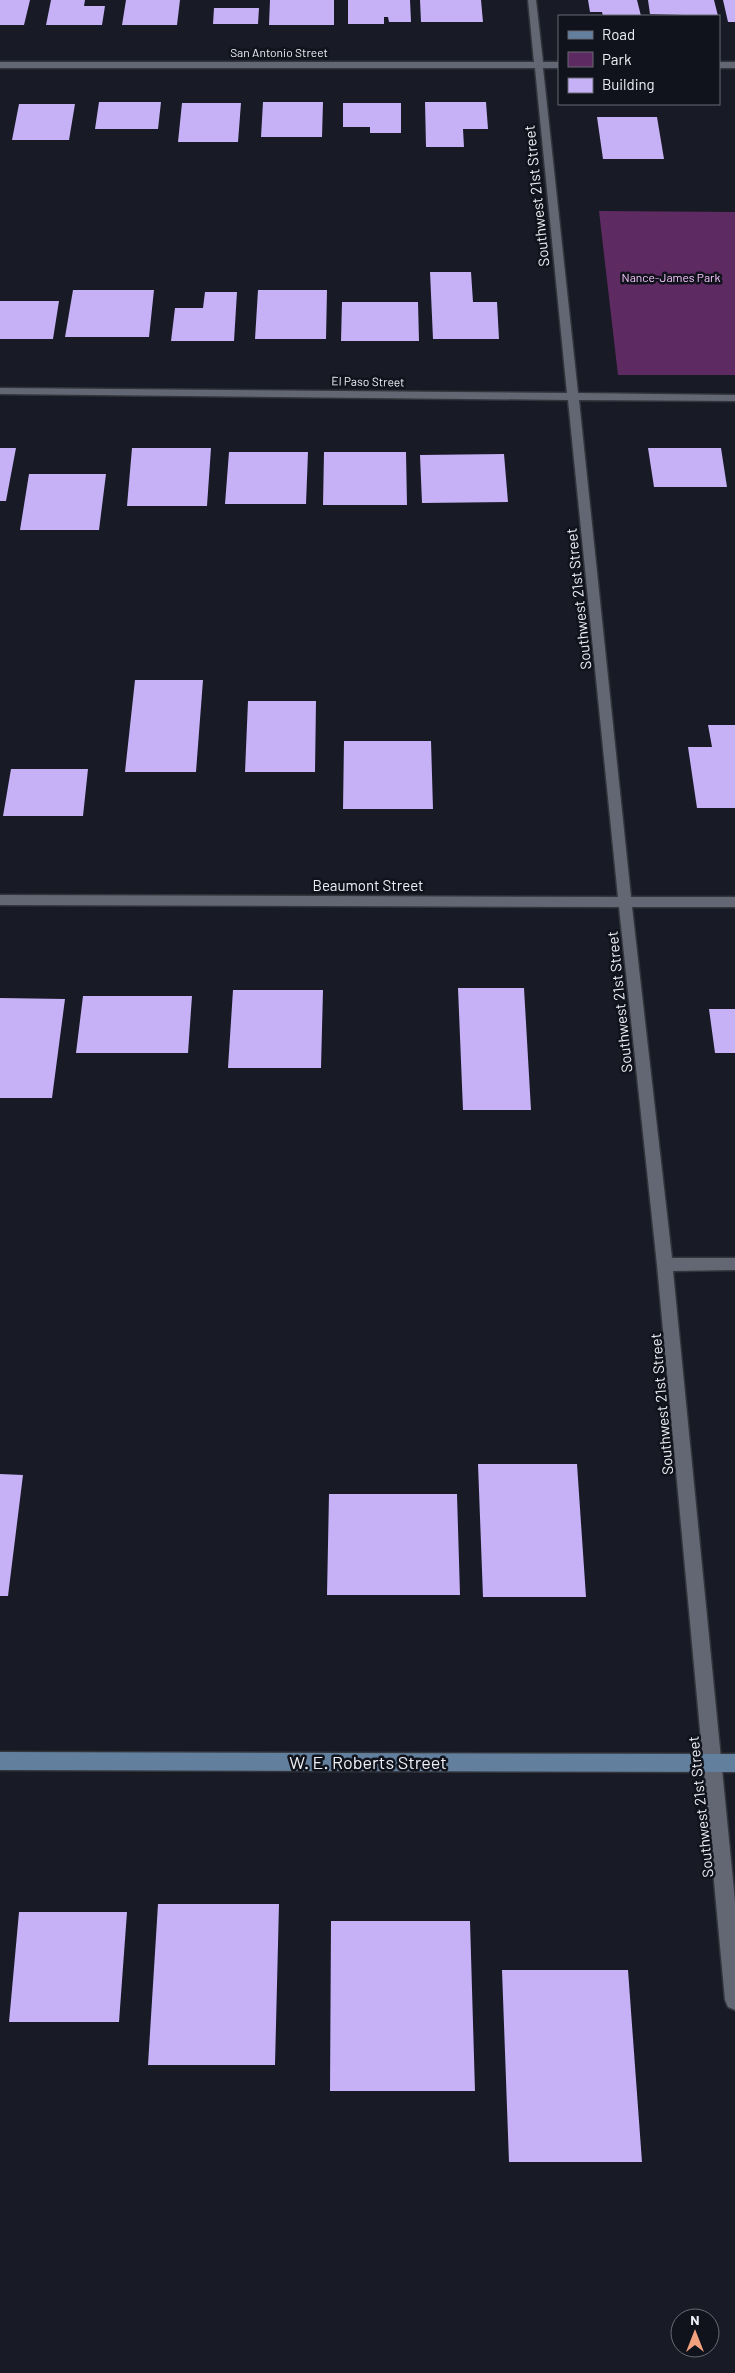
<svg xmlns="http://www.w3.org/2000/svg" width="735" height="2373" viewBox="0 0 735 2373" font-family="Barlow,sans-serif">
<style>
.green{fill:#5e2a62}
.building{fill:#c6b0f6}
.lines{fill:none;stroke-linecap:round;stroke-linejoin:round}
.street-casing{stroke:#33353c;stroke-width:3}
.secondary-casing{stroke:#33353c;stroke-width:3}
.street{fill:#636773;fill-rule:evenodd}
.secondary{fill:#627f9d;fill-rule:evenodd}
.labels{text-anchor:middle;dominant-baseline:central;stroke-width:5;stroke-linejoin:round;paint-order:stroke}
.far-street-label{font-size:12px;fill:#edeff6;stroke:#10121c}
.far-park-label{font-size:12px;fill:#fac6fd;stroke:#10121c}
.street-label{font-size:15px;fill:#edeff6;stroke:#10121c}
.near-street-label{font-size:18px;fill:#edeff6;stroke:#10121c}
</style>
<rect width="100%" height="100%" fill="#181b25"/>
<path class="green" d="M599,211l136,1v163h-117z"/>
<path class="building" d="M0,0h30l-6,25h-24z
M51,0h34l-1,6h21l-3,19h-56z
M126,0h54l-3,25h-55z
M270,0h64v25h-65z
M348,0h62l1,22h-22l-1,-5h-4v7h-36z
M420,0h61l2,22h-62z
M588,0h49l4,16h-38l-1,-4h-12z
M648,0h66l4,16 -68,-2z
M723,0h12v22h-7z
M214,8h45l-1,16h-45z
M99,102h62l-3,27h-63z
M263,102h60l-1,35h-61z
M425,102h61l2,27h-25l1,18h-38z
M182,103h59l-3,39h-60z
M343,103h58v30h-31v-6h-27z
M19,104h56l-6,36h-57z
M597,117h60l7,42h-61z
M430,272h41l2,30h24l2,37h-66z
M73,290h81l-5,47h-84z
M258,290h69l-1,49h-71z
M205,292h32l-3,49h-63l4,-33h28z
M0,301h59l-6,38h-53z
M342,302h76l1,39h-78z
M0,448h16l-10,53h-6z
M132,448h79l-4,58h-80z
M648,448h73l6,39h-73z
M229,452h79l-2,52h-81z
M324,452h82l1,53h-84z
M504,454l4,48 -86,1 -2,-48z
M29,474h77l-7,56h-79z
M135,680h68l-7,92h-71z
M248,701h68l-1,71h-70z
M708,725h27v83h-38l-9,-61h24z
M344,741h87l2,68h-90z
M11,769h77l-5,47h-80z
M458,988h66l7,122h-68z
M233,990h90l-2,78h-93z
M83,996h109l-4,57h-112z
M0,998l65,1 -13,99h-52z
M709,1009h26v44h-20z
M478,1464h99l9,133h-103z
M0,1474l23,1 -15,121h-8z
M329,1494h128l3,101h-133z
M158,1904h121l-4,161h-127z
M19,1912h108l-8,110h-110z
M331,1921h139l5,170h-145z
M502,1970h126l14,192h-133z"/>
<g class="lines">
<g class="street-casing">
<path id="street" d="M528,0h8l7,62h16v6h-16l35,325 157,2v6l-156,-1 52,497h104v10h-103l40,351h63v12l-62,1 62,630v109l-7,-3 -3,-7 -68,-735 -38,-358 -619,-2v-10l618,2 -50,-497 -568,-6v-6l567,5 -32,-325h-535v-6h534z
M719,62h16v6h-16z"/>
</g>
<g class="secondary-casing">
<path id="secondary" d="M0,1752l735,2v18l-735,-2z"/>
</g>
<use href="#street" class="street"/>
<use href="#secondary" class="secondary"/>
</g>
<g class="labels">
<g class="far-street-label">
<text x="279" y="52">San Antonio Street</text>
<text transform="translate(368 381) rotate(1)">El Paso Street</text>
</g>
<g class="far-park-label">
<text x="671" y="277">Nance-James Park</text>
</g>
<g class="street-label">
<text transform="translate(536 196) rotate(-96)">Southwest 21st Street</text>
<text transform="translate(578 599) rotate(-96)">Southwest 21st Street</text>
<text x="368" y="885">Beaumont Street</text>
<text transform="translate(619 1002) rotate(-96)">Southwest 21st Street</text>
<text transform="translate(661 1404) rotate(-95)">Southwest 21st Street</text>
<text transform="translate(700 1807) rotate(-96)">Southwest 21st Street</text>
</g>
<g class="near-street-label">
<text x="368" y="1762">W. E. Roberts Street</text>
</g>
</g>
<rect x="558" y="15" width="162" height="90" fill="#10121c" stroke="#686a73"/>
<rect x="568" y="31" width="25" height="8" fill="#627f9d" stroke="#686a73"/>
<text x="602" y="40" font-size="15" fill="#edeff6">Road</text>
<rect x="568" y="52" width="25" height="15" fill="#5e2a62" stroke="#686a73"/>
<text x="602" y="65" font-size="15" fill="#edeff6">Park</text>
<rect x="568" y="78" width="25" height="15" fill="#c6b0f6" stroke="#686a73"/>
<text x="602" y="90" font-size="15" fill="#edeff6">Building</text>
<g transform="translate(695 2333)"><circle r="24" fill="#10121c" stroke="#686a73"/>
<path d="M0-4L9 19L0 12L-9 19Z" fill="#f2a17e"/>
<text y="-8" font-size="14" font-weight="bold" text-anchor="middle" fill="#edeff6">N</text>
</g>
</svg>
